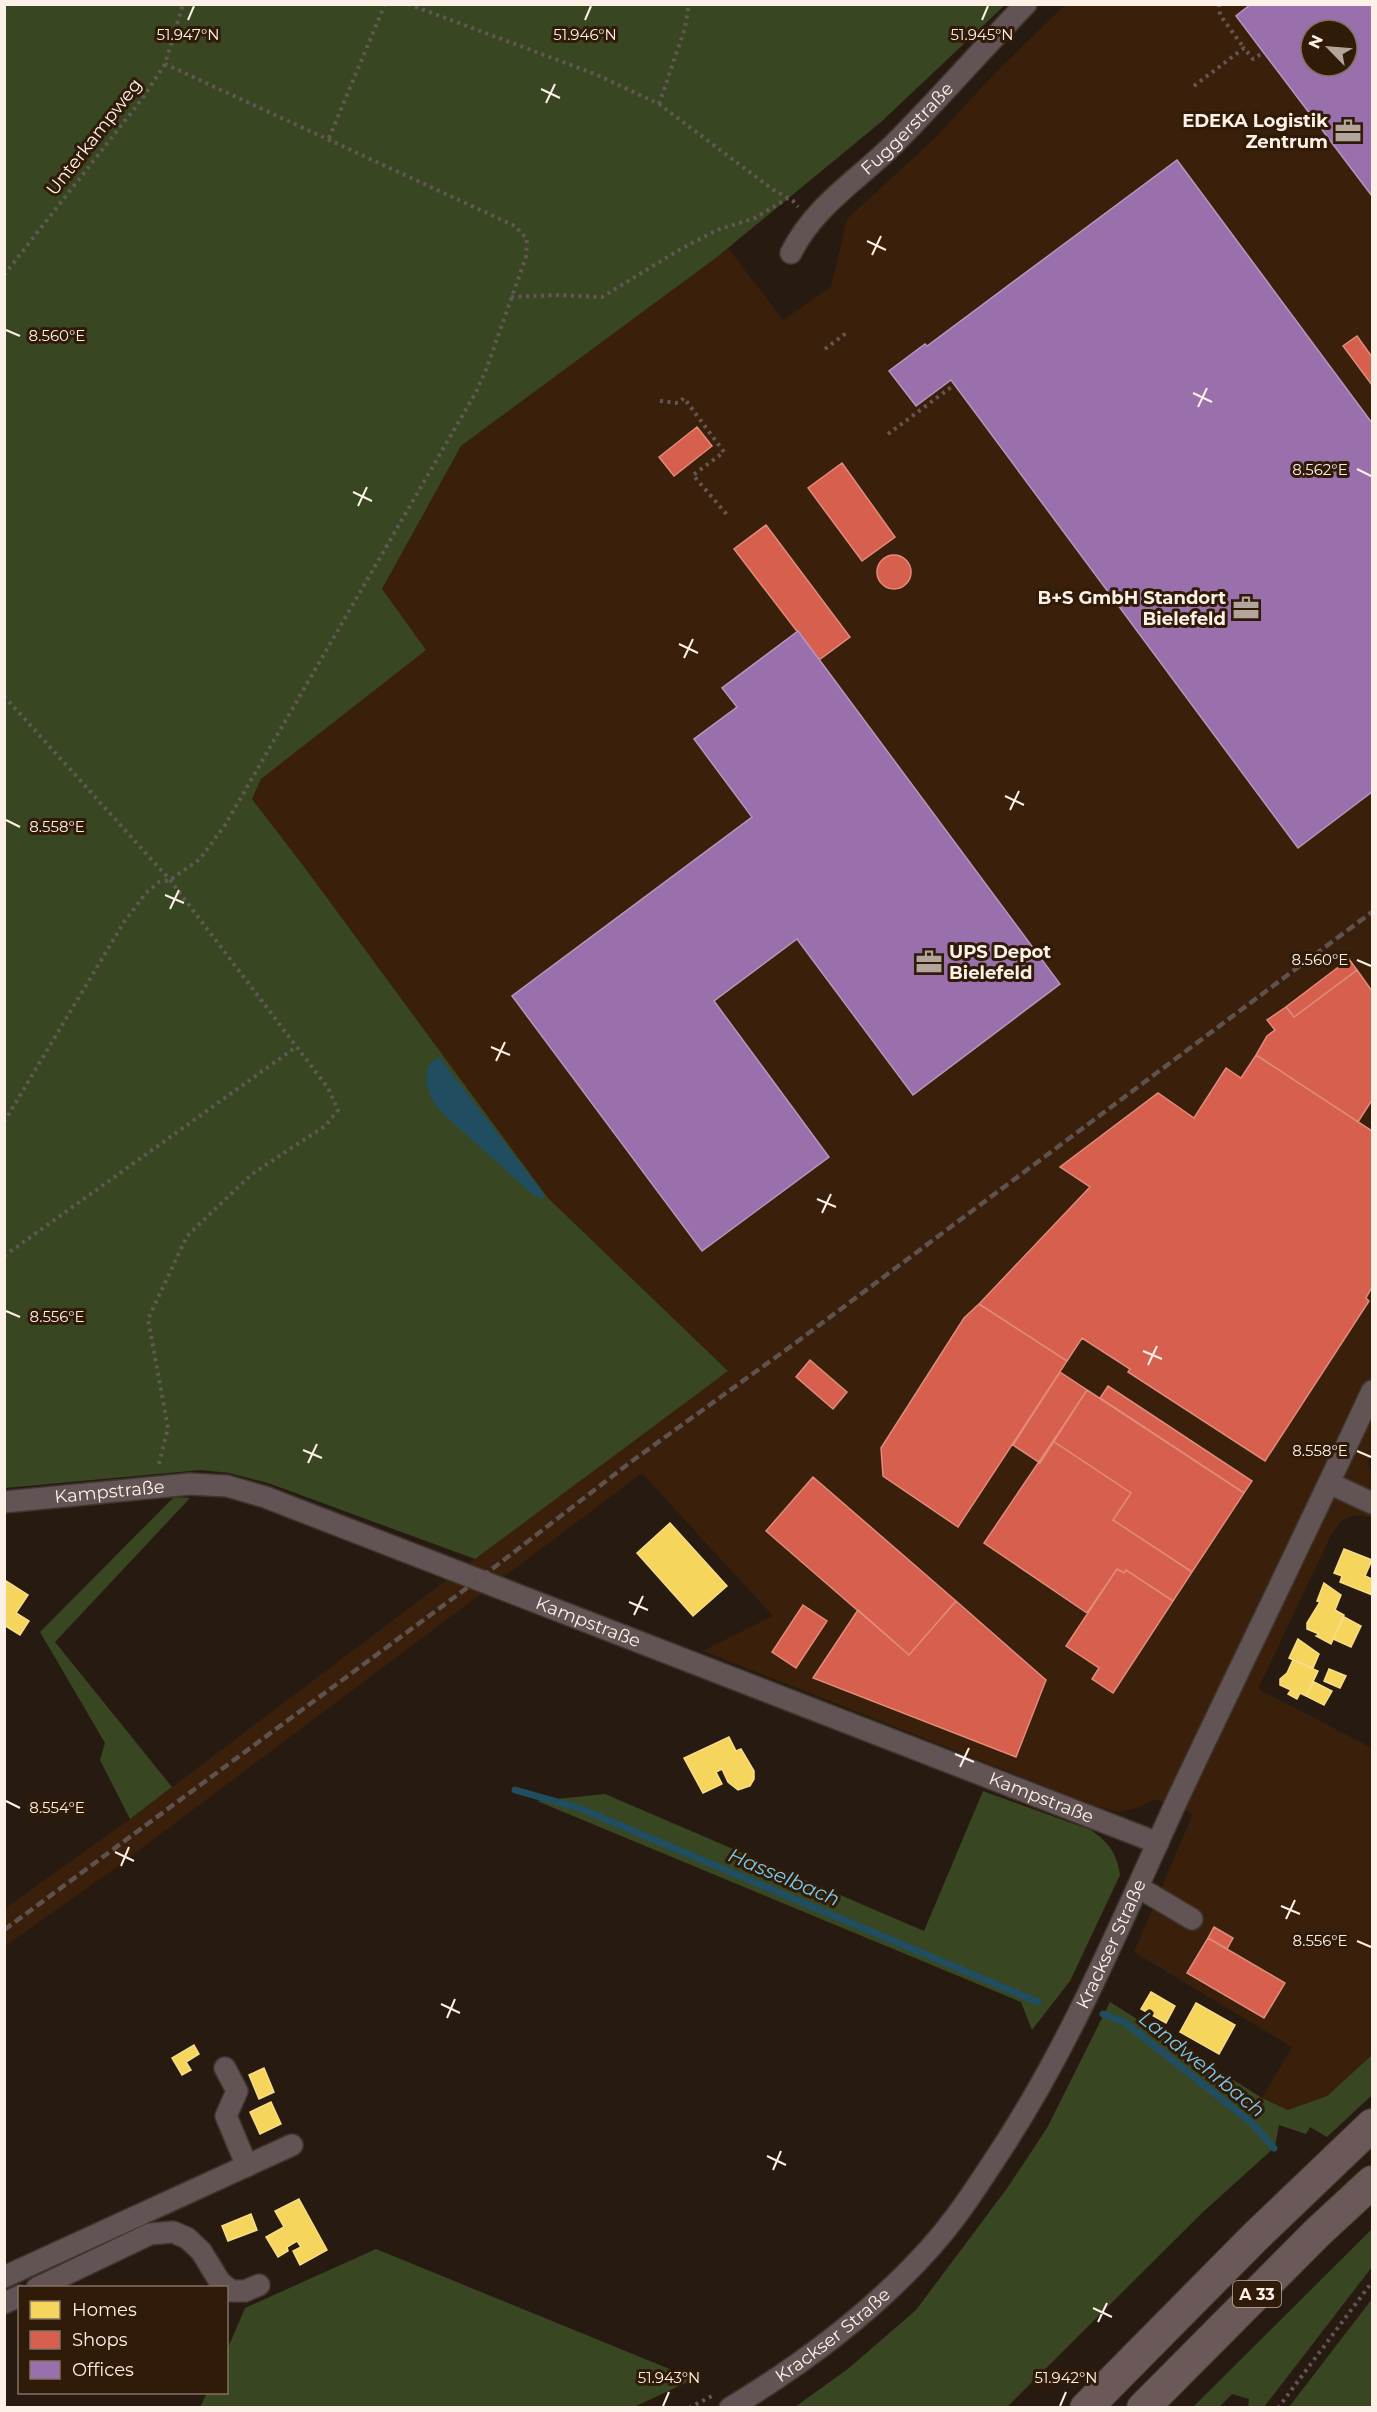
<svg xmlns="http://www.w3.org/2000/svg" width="1377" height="2412" viewBox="0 0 1377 2412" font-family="Montserrat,sans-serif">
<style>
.built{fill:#3a200b;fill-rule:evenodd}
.green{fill:#394622}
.water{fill:#204e60}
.homes{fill:#f6d55c;stroke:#f8dd86;stroke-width:1.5}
.shops{fill:#d6604d;stroke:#e28b7b;stroke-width:1.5}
.offices{fill:#9970ab;stroke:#b796bd;stroke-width:1.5;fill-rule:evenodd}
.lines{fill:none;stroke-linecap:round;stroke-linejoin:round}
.stream{stroke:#204e60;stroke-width:7}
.minor-casing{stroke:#3f352c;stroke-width:24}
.highway-casing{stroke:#3f352c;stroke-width:34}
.path{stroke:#635755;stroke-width:4;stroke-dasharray:3 4.5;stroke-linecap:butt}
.minor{stroke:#625354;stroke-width:21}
.highway{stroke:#6b5858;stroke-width:32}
.rail{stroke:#5e524f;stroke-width:4.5;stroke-dasharray:9 4.5;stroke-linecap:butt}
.ticks{fill:none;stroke:#fdf0e7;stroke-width:2}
.labels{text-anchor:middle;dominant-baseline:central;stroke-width:6;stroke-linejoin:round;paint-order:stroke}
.shield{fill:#301a08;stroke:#c0b0a4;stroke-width:1.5}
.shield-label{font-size:16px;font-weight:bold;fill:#fdf0e7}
.poi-label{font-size:18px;font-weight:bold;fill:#fdf0e7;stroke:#301a08;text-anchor:end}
.street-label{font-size:18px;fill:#fdf0e7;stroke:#301a08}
.water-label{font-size:20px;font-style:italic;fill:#78caee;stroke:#301a08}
.ticks-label{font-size:15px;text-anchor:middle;fill:#fdf0e7;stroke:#301a08;stroke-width:6;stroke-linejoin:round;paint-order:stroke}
</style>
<rect width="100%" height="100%" fill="#271b11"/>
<path class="built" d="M1065,5h307v1440l-4,19 4,12v42l-14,-3 -9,2 -8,4 -10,14 -73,154 114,59v307l-45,41 -39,14 -26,-12 30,-51 -158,-95 59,-138 -38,-15 -16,8 -20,5 -23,-6 -393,-155 70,-35 -131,-143 -535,401 -102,72 -1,-37 126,-90 490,-370 108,-78 -180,-173 -243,-330 -53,-69 9,-20 121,-190 79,-143 267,-198 55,72 48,-33 16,-68 86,-79 64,-69zM1311,30h36v36h-36z"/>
<path class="green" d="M5,5h1000l-124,117 -164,135 -256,189 -79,143 44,61 -165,129 -9,20 53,69 243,330 180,173 -253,188 -207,-76 -39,-10 -28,-3 -196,18z
M174,1497l16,1 -135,144 117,145 -42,32 -30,-59 5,-17 -65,-111z
M983,1791l108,39c18,13 26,23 29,45l-50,106 -38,49 -11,-28 -484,-201 68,-7 319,137z
M1110,2002l152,96 26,12 39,-14 45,-41v40l-45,42 -17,-10 -4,7 -27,-9 -4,22 -72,65 -196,195h-212l54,-39 67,-58 92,-123 39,-59z
M1372,2229v38l-108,140h-16l1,-8 -17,-5 -13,13 -27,1z
M376,2249l318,130 -60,28h-434l7,-14 19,-1 1,-42 18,-42z
M1372,2299v108h-83z"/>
<path class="water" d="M439,1057l105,137v4h-5l-8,-5 -92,-83c-11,-15 -22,-42 0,-53z"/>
<path class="homes" d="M670,1523l57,63 -34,30 -56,-63z
M1344,1549l28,11 -7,16 7,3v16l-32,-13 2,-6 -8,-3z
M6,1581l22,14 -12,18 13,8 -9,14 -16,-10z
M1324,1583l17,12 -6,15 9,5 -13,29 -15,-8 3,-2 -12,-5v-6l13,-21 -3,-1z
M1344,1617l17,9 -10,21 -18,-8z
M1298,1639l21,15 -6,14 -24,-10z
M1293,1660l25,11 -12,25 -6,-3 -3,6 -9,-5 3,-4 -11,-5v-6l7,-6z
M1329,1669l17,7 -6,12 -16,-7z
M1314,1682l18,9 -8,14 -18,-9z
M729,1737l7,14 5,-2 13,22v8l-4,7 -12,4 -10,-8 -6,-13 -6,3 6,12 -19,9 -19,-35z
M1151,1992l24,14 -9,17 -25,-14z
M1196,2003l39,22 -16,29 -39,-22z
M194,2045l5,9 -13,8 5,8 -9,5 -10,-17z
M264,2068l10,24 -15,7 -10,-24z
M271,2102l10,22 -21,10 -10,-22z
M299,2199l28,51 -27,15 -7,-14 8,-4 -4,-6 -10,6 1,4 -10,6 -12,-20 18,-10 -9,-16z
M251,2214l6,16 -29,11 -6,-15z"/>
<path class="shops" d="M1357,336l15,21v28l-29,-39z
M697,427l15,19 -38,30 -15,-19z
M842,463l53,74 -33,24 -54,-73z
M766,525l84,112 -31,23 -85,-111z
M877 572a17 17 0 1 1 34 0a17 17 0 1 1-34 0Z
M1349,959l8,11 -63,47 -8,-10z
M1357,970l15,21v109l-14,22 -102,-67 11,-19 8,-6 -8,-10 19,-13 8,10z
M1256,1055l116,76v156l-6,11 3,3 -104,160 -137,-89 2,-3 -48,-31 -15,23 -88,-57 111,-117 -30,-20 98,-74 36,25 32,-50 15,10z
M979,1304l88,57 -109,166 -75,-51 -2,-28 83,-130z
M810,1360l37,32 -14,17 -37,-32z
M1060,1372l27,18 -47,73 -27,-18z
M1108,1386l144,95 -8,12 -144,-95z
M1087,1390l157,103 -52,79 -79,-52 18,-27 -78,-52z
M1053,1441l78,52 -18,27 79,52 -19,29 -47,-31 -2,3 -7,-4 -30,44 -103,-70z
M813,1477l143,124 -47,54 -143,-124z
M1117,1569l7,4 2,-3 47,31 -60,92 -21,-14 7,-11 -33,-22z
M956,1601l90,79 -30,77 -203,-79 45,-68 51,45z
M803,1605l24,16 -31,47 -24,-16z
M1214,1927l19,11 -6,11 -19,-11z
M1208,1938l77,45 -21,35 -77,-45z"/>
<path class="offices" d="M1251,4h121v192l-136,-180zM1311,30h36v36h-36z
M1177,160l195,263v369l-74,56 -347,-468 -35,26 -27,-35 36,-27 2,2z
M798,631l262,353 -147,111 -116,-156 -83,62 115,156 -127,94 -190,-255 240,-179 -58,-78 43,-32 -15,-19z"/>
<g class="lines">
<path class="stream" d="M515,1790l64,18 459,194
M1103,2014l21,8 128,101 22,25"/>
<g class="minor-casing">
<g id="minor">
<path id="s1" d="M791,253c23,-47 67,-73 103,-109 45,-45 87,-94 132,-140"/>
<path d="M1329,1483l43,20"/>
<path id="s2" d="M4,1502l186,-18 37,2 38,11 893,346"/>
<path d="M1138,1887l54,32"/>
<path d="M225,2068l12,23 -11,25 21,50"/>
<path d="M4,2277l288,-132"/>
<path d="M37,2288l113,-54 23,-2 14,6 14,13 19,31 11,9h14l14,-6"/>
<path d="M4,2303l16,-7"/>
<path id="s3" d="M730,2408c73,-44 144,-97 201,-161 26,-29 47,-62 68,-94 74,-112 124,-236 180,-357 64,-135 130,-269 193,-405"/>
</g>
</g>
<g class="highway-casing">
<path id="highway" d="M1086,2408l169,-171 117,-112
M1143,2408l174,-175 55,-51"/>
</g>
<path class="path" d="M408,4l187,70 64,30 113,85 21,12 5,6
M1219,4l1,11 24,33
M1194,86l50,-38 9,11 11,-7
M659,104l26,-76 4,-24
M329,138l56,-134
M4,275l138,-176 23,-35 18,-60
M511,297l44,-2 47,2 77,-47 38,-20 38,-12 33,-20
M825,349l24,-18
M660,401l18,2 6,-5 40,54 -31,23 36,42
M888,434l66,-49
M4,696l166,184 158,208 10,22 -13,16 -73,48 -65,62 -39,83 20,109 -10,40
M4,1122l120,-200 22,-29 13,-11 11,-2 30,-21 25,-34 251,-433 10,-22 40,-113 1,-18 -12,-13 -350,-162
M4,1256l292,-209
M689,2408l23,-12
M1278,2408l94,-126"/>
<use href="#minor" class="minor"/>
<use href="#highway" class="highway"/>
<path class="rail" d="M4,1930l475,-351 153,-118 162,-117 578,-432"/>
</g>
<path class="ticks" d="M188,20l6,-14M585,20l6,-14M982,20l6,-14M541,89l19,9M546,103l9,-19M867,241l19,9M872,255l9,-19M6,330l14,6M1193,393l19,9M1198,407l9,-19M1357,469l14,7M353,492l19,9M358,506l9,-19M679,644l19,9M684,658l9,-19M1005,796l19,9M1010,810l9,-19M6,820l14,7M165,895l19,8M170,909l9,-19M1357,960l14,6M491,1047l19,8M496,1061l9,-19M817,1199l19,8M822,1213l9,-19M6,1311l14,6M1143,1351l19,8M1148,1365l9,-19M303,1450l19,8M1357,1451l14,6M308,1463l9,-19M629,1602l19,8M634,1615l9,-19M955,1754l19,8M960,1767l9,-19M6,1801l14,7M115,1852l19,9M121,1866l8,-19M1281,1906l19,8M1286,1919l9,-19M1357,1941l14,6M441,2004l19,9M447,2018l8,-19M767,2156l19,9M773,2170l8,-19M1093,2308l19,9M1098,2322l9,-19M663,2406l6,-14M1060,2406l6,-14"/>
<defs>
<g id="office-bare" transform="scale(2.07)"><path d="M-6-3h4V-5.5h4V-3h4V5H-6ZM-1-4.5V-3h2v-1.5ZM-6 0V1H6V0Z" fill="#b2a59c" stroke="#301a08" stroke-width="2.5" paint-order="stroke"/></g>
</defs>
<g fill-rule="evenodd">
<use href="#office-bare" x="1348" y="131"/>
<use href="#office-bare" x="1246" y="608"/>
<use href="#office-bare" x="929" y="962"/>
</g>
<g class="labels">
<rect class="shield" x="1233" y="2281" width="48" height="26" rx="4.5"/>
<g class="shield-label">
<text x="1257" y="2294">A 33</text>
</g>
<g class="poi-label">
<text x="1328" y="121">EDEKA Logistik<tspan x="1328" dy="21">Zentrum</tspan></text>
<text x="1226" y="598">B+S GmbH Standort<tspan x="1226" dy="21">Bielefeld</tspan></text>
<text x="949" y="952" text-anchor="start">UPS Depot<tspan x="949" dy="21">Bielefeld</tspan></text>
</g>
<g class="street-label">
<text stroke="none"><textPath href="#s1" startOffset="171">Fuggerstraße</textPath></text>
<text transform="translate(94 137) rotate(-52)">Unterkampweg</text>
<text stroke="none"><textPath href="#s2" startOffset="106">Kampstraße</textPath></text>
<text stroke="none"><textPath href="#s2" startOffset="610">Kampstraße</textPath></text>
<text stroke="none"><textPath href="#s2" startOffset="1096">Kampstraße</textPath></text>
<text stroke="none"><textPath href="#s3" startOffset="612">Krackser Straße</textPath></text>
<text stroke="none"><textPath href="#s3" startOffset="126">Krackser Straße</textPath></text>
</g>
<g class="water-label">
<text transform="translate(784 1877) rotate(23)">Hasselbach</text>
<text transform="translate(1202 2064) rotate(39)">Landwehrbach</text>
</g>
</g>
<g class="ticks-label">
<text x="188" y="40">51.947°N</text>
<text x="585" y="40">51.946°N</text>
<text x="982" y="40">51.945°N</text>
<text x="57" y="341">8.560°E</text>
<text x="1320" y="475">8.562°E</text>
<text x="57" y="832">8.558°E</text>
<text x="1320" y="965">8.560°E</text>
<text x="57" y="1322">8.556°E</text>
<text x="1320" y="1456">8.558°E</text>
<text x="57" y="1813">8.554°E</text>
<text x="1320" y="1946">8.556°E</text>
<text x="669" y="2383">51.943°N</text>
<text x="1066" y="2383">51.942°N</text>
</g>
<rect width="1377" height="2412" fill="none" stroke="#fdf0e7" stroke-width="12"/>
<rect x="18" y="2286" width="210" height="108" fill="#301a08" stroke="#827061" stroke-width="1.5"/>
<rect x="30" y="2301" width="30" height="18" fill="#f6d55c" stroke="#827061" stroke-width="1.5"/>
<text x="72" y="2316" font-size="18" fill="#fdf0e7">Homes</text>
<rect x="30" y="2331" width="30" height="18" fill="#d6604d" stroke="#827061" stroke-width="1.5"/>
<text x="72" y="2346" font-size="18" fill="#fdf0e7">Shops</text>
<rect x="30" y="2361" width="30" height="18" fill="#9970ab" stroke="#827061" stroke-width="1.5"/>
<text x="72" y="2376" font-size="18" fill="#fdf0e7">Offices</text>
<g transform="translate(1329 48) rotate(295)"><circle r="28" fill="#301a08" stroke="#827061" stroke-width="1.5"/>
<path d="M0-4.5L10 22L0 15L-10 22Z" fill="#b2a59c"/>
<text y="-9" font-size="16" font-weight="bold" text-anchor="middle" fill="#fdf0e7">N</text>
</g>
</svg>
